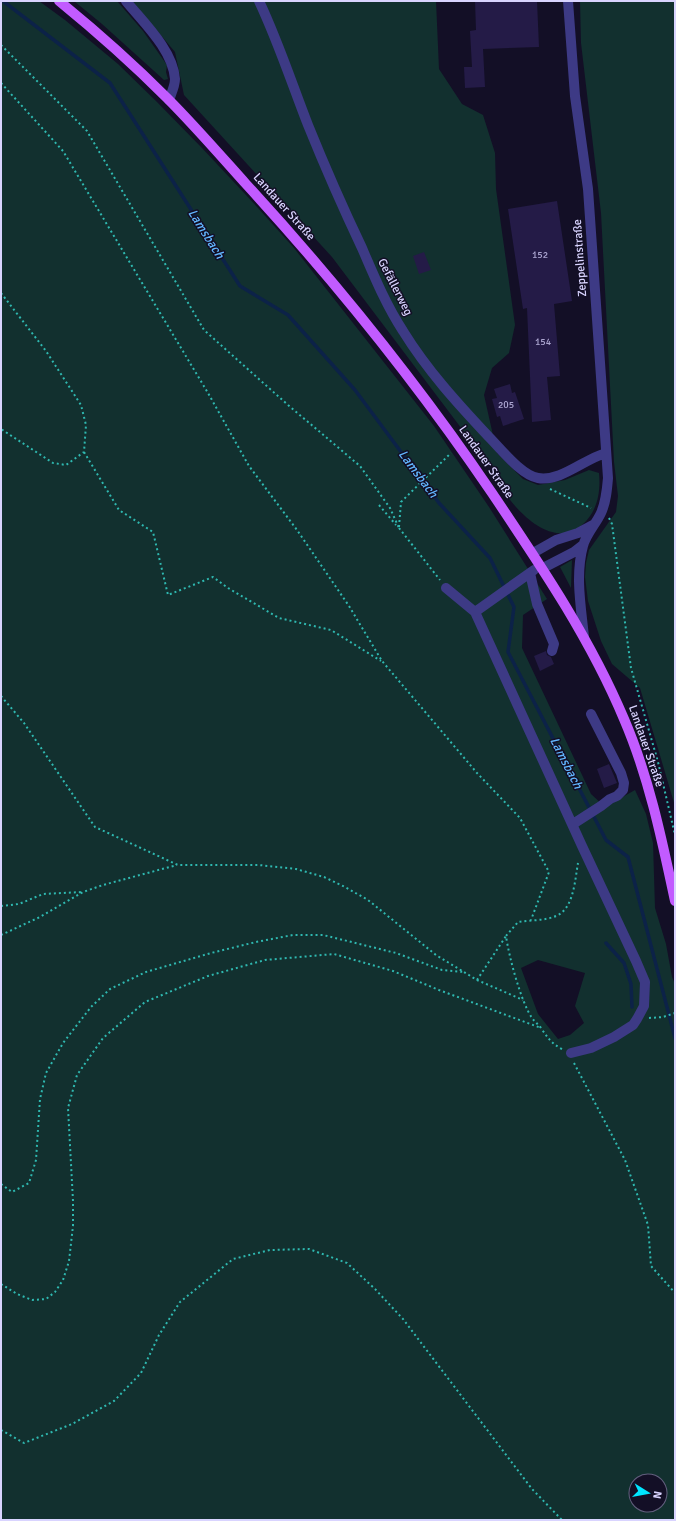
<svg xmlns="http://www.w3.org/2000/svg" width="676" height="1521" viewBox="0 0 676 1521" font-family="Signika,sans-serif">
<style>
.green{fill:#12302f;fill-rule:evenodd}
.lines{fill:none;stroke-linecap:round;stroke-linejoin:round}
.stream{stroke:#0c2248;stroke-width:3.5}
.building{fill:#241b47}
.path{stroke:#2fb8b0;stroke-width:2;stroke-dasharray:2 3;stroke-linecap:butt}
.minor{stroke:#3d3a85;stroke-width:10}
.major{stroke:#c25bff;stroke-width:10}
.labels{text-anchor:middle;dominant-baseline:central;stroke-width:3;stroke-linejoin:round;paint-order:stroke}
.number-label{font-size:10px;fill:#aca6d1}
.street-label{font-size:12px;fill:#d9d4ff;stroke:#130f26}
.water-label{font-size:13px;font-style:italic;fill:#62b6ff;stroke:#130f26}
</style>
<rect width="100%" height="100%" fill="#130f26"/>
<path class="green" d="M1,1h38l26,19 53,44 39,38 45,46 56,60 36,40 140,178 55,81 58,92 -24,16 -1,33 69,146 14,13 30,-17 11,24 7,29 2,65 11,36 6,33 3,7v536h-674zM538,960l47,13 -10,33 9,17 -14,12 -12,4 -20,-25 -17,-46zM636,1481h24v24h-24z
M74,1h43l26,30 24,34 -1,7 2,7 -4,1 -62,-56z
M132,1h304l3,68 23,35 21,11 12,38 1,36 19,136 -6,28 -17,15 -8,27 13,58 26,26 15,6 27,-5 24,-10 10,3c2,20 -2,39 -17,52 -26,23 -59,-7 -74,-28 -7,-10 -10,-22 -16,-32 -4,-6 -10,-11 -15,-16l-145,-192 -148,-162 -9,-43z
M580,1h95v805l-35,-118 -28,-24 -11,-23 -13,-40 -3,-24 1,-14 3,-13 27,-38 2,-16 -4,-34 -13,-249 -20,-170z
M572,560l-1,28 -11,-21z"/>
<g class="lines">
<path class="stream" d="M3,1l107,82 130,203 48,29 67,75 84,113 51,55 24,49 -6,45 98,188 22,17 47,181
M606,943l18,20 7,21 1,23"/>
</g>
<path class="building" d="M475,1h62l2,46 -56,2 2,38 -20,1 -1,-21h8l-2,-36 6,-1z
M557,201l15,100 -18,3 6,72 -13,1 4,43 -19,2 -5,-114 -4,1 -15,-100z
M424,252l7,18 -12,4 -6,-18z
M510,384l2,9 3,-1 9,27 -21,7 -3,-10 -3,1 -5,-18 5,-1 -3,-9z
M546,651l1,4 4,2 3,7 -14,7 -6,-15z
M609,764l8,19 -13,5 -7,-19z"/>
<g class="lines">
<path class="path" d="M1,45l86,86 117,199 84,75 72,61 30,42 9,20
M1,83l62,68 145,242 41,73 48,64 52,76 33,55 95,112 43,45 29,54 -18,48
M1,293l45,58 35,54 5,20 -2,27 -18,13 -13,-2 -52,-34
M84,452l35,58 34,22 15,63 45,-18 15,11 51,30 52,12 50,31
M550,489l41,19
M379,505l17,20
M609,518l3,6 19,144 27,94 17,73
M399,527l2,-25 50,-49
M399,528l41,52
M1,696l23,27 71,104 83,38h81l37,4 28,8 21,10 23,13 68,55 41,25 46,20
M1,906l18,-2 24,-10 39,-2
M1,935l39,-18 43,-25 20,-7 74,-20
M477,980l29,-44
M649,1018l14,-1 12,-4
M562,1049c-10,-5 -15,-12 -21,-21 -3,-4 -6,-6 -9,-10 -11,-16 -23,-61 -26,-82l12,-14c12,-2 26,-1 38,-6 18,-7 19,-37 22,-53
M574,1063l51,97 23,65 3,41 24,27
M1,1184l11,8 17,-9 7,-23 4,-61 6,-26 17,-30 28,-36 19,-18 36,-17 65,-19 45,-11 37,-7h30l73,18 46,17 22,2
M1,1284l16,10 15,6 14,-1 9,-7 8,-12 6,-19 4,-35v-25l-5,-93 9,-33 26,-37 42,-36 63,-26 57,-16 69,-6 59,17 46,19 102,38
M1,1430l23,13 48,-19 42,-23 27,-28 18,-38 21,-33 53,-43 37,-9 39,-1 38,14 28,26 28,30 129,170 30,31"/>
<path class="minor" d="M126,1c17,21 47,49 49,78 0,7 -4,15 -6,21
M259,1c19,40 33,83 49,124 17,42 35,83 54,123 12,28 24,57 41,83 24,39 55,73 86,106 12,12 32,38 49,41 23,4 46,-19 68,-25
M568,1l7,95 13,93 20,289c-1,12 -2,24 -7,35 -5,11 -15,21 -18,33 -8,29 -2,61 1,91
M533,553l23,-13 22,-7 15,-8
M543,568l31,-16 9,-7
M530,573l7,31 17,40 -2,7
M446,588l29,24 107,234 54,115 9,21 -1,24 -7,13 -4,6 -19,12 -23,11 -20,5
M475,612l59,-42
M573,824l28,-18 9,-7 7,-3 6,-6 1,-7 -3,-10 -30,-59"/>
<path class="major" d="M59,1c38,31 74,63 108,97 27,27 53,57 79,86 89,97 172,200 246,309 49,73 98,145 132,226 25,58 38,121 51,182"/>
</g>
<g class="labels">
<g class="number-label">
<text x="540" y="255">152</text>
<text x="543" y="342">154</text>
<text x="506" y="405">205</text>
</g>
<g class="street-label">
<text transform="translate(284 207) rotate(48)">Landauer Straße</text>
<text transform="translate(580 258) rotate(-94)">Zeppelinstraße</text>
<text transform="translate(395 287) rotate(63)">Gefällerweg</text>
<text transform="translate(486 462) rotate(55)">Landauer Straße</text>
<text transform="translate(646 746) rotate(71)">Landauer Straße</text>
</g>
<g class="water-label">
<text transform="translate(206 234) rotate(58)">Lamsbach</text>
<text transform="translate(418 474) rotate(53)">Lamsbach</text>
<text transform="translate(566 763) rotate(63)">Lamsbach</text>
</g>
</g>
<rect width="676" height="1521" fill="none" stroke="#d9d4ff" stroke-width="4"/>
<g transform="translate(648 1493) rotate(101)"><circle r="19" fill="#130f26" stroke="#625e7d"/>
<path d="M0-3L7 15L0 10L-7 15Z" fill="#00e5ff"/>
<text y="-6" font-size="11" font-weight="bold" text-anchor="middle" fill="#d9d4ff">N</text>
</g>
</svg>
